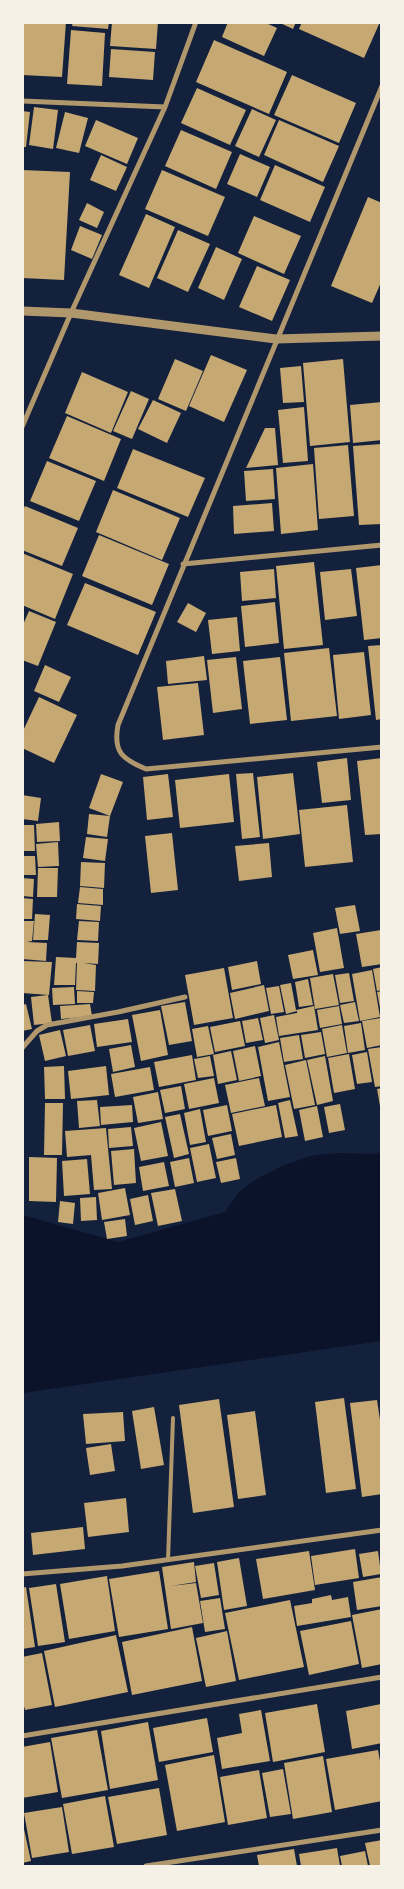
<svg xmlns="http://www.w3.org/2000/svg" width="404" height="1889" viewBox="0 0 404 1889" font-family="Barlow,sans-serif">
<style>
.water{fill:#0b132b}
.building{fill:#c6a872}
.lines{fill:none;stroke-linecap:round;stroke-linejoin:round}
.service{stroke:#b1986c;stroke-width:4}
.minor{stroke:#b1986c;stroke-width:5}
.tertiary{stroke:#b1986c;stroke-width:9}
</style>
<rect width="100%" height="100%" fill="#14213d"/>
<path class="water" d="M381,1152v189l-358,52v-178l95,27 107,-30 14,-20 14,-11 29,-15 22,-8 11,-3 25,-2 33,1z"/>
<path class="building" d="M22,22h44l-4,55 -40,-2z
M73,22h36l-1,7 -36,-3z
M112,22h46l-2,27 -46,-3z
M228,22h36l13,6 -13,28 -42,-19z
M278,22h18l-3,7z
M302,22h78l-16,36 -65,-29z
M71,30l34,3 -3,53 -35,-2z
M214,40l73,32 -18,42 -73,-32z
M111,49l44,3 -2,28 -44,-3z
M292,75l64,28 -17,40 -65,-28z
M197,88l49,22 -16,35 -49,-22z
M34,107l24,3 -5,39 -24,-4z
M252,109l24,11 -17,37 -24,-11z
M22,111l8,1 -4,35h-4z
M65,112l23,6 -9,35 -23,-5z
M96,120l42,18 -11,26 -42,-18z
M279,120l60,26 -16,36 -59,-27z
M181,130l51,22 -16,37 -51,-23z
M240,154l30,13 -13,30 -30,-13z
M101,155l26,12 -11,24 -26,-11z
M275,165l50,22 -15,35 -50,-22z
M22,170l48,2 -6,108 -42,-2z
M162,170l63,27 -17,39 -63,-27z
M368,197l14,6v77l-10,23 -41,-17z
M87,203l17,9 -7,16 -18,-8z
M146,214l29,13 -26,61 -30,-13z
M254,216l47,20 -17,38 -46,-21z
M80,226l22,9 -10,24 -21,-9z
M178,230l32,14 -22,48 -31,-14z
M216,247l26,12 -18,41 -26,-12z
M257,266l33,14 -18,41 -33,-14z
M211,355l36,15 -23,52 -35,-16z
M175,359l28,12 -17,40 -28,-12z
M343,359l7,83 -40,4 -7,-83z
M301,366l3,36 -21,1 -3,-35z
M82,372l46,20 -17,41 -46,-20z
M131,391l18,8 -17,40 -19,-8z
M153,400l28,13 -14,30 -29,-14z
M382,402v38l-29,3 -3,-38z
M304,407l4,54 -25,2 -5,-53z
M67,416l54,23 -17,42 -55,-23z
M265,428h10l3,37 -32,3z
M382,444v80l-23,1 -6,-79z
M348,445l6,71 -35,3 -5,-71z
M133,449l72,29 -17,39 -71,-29z
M47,461l49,20 -17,40 -49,-20z
M313,464l5,66 -37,4 -5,-66z
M273,469l2,30 -29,2 -2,-30z
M113,490l67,28 -18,42 -66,-28z
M272,503l2,28 -40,3 -1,-28z
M25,506l53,22 -16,38 -40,-16v-39z
M99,535l70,29 -17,41 -70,-29z
M22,553l51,21 -18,45 -33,-14z
M314,562l9,83 -39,4 -8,-83z
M382,565v73l-18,2 -8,-72z
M274,569l2,29 -34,3 -2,-29z
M351,569l6,47 -32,4 -5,-48z
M85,583l71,29 -18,43 -71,-30z
M275,602l4,41 -34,4 -4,-41z
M188,603l18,10 -10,19 -19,-10z
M29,611l27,11 -18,44 -16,-6v-33z
M237,617l3,34 -28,3 -4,-34z
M382,645v74l-6,1 -8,-74z
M329,648l8,68 -46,5 -7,-68z
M364,652l7,63 -32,4 -6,-64z
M204,656l3,24 -39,4 -2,-23z
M236,657l6,52 -29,4 -6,-53z
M280,657l7,63 -37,4 -7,-63z
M45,665l26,12 -12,25 -25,-11z
M198,683l6,52 -41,5 -6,-53z
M39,697l38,18 -23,48 -32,-15v-15z
M347,758l4,42 -29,3 -5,-41z
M382,758v76l-17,1 -8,-74z
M253,773l7,64 -18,2 -6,-65z
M293,773l7,61 -37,5 -6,-62z
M101,774l22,8 -13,34 -21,-8z
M168,774l5,43 -26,3 -4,-43z
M229,774l5,48 -54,6 -5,-48z
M22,795l19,3 -3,23 -16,-2z
M347,805l6,57 -48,5 -6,-57z
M89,814l21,2 -3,21 -20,-3z
M59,822l1,19 -23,1 -1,-18z
M22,825h12l1,26h-13z
M172,833l6,57 -27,3 -6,-57z
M86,837l22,2 -3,22 -22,-3z
M58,842l1,24 -21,1 -2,-23z
M269,843l3,34 -33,4 -4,-35z
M22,856h13l1,19h-14z
M81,862l24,1 -1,25 -24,-2z
M38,868h20l-1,29h-20z
M22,878l12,1 -1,18 -11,-1z
M80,887l23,2v16l-25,-2z
M22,898l11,1 -1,20h-10z
M77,904l24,2 -1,15 -24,-2z
M355,905l5,26 -20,3 -5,-26z
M35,914l15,1 -2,25h-15z
M22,921h12l-2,20 -5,1 20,1 -1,18 -24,-2z
M79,921l20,1 -1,19 -21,-1z
M337,928l7,40 -24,4 -7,-39z
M381,930l1,34 -20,3 -6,-33z
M77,942l22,1 -1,21 -15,-1 13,2 -1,26 -19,-1 1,-27h-1l-1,22h-21l2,-28 20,1z
M313,950l5,25 -25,4 -5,-24z
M22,961l30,1 -3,33 -27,-2z
M257,961l4,23 -29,6 -4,-23z
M382,967v23l-5,1 -4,-22z
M224,968l9,50 -39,7 -9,-50z
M372,970l8,47 -20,4 -8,-47z
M349,973l5,28 -14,2 -5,-28z
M333,974l6,31 -24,4 -5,-31z
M308,979l5,26 -14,2 -4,-25z
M291,983l5,27 18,-4 4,24 -39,6 -3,-19 21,-4v-2l-11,3 -6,-29z
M264,985l5,26 -34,8 -5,-26z
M279,986l5,26 -13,2 -5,-26z
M74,987l1,17 -22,1 -1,-17z
M77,991l17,1 -1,11h-16z
M382,991v22h-1l-4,-21z
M48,995l4,28 -18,2 -3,-28z
M185,1002l7,39 -23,4 -8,-39z
M355,1002l4,19 -15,2 -4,-18z
M26,1004l6,25 -10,2v-26z
M90,1004l2,12 -31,3 -1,-13z
M339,1006l3,18 -22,4 -3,-18z
M160,1010l8,45 -27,6 -9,-46z
M274,1015l5,25 -14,3 -5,-25z
M258,1018l5,22 -17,3 -4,-22z
M381,1018l1,27 -15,3 -5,-27z
M128,1019l4,23 -35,5 -3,-23z
M240,1021l5,25 -30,6 -5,-25z
M361,1023l4,27 -17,3 -4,-27z
M90,1025l5,26 -27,5 -5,-26z
M342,1025l5,28 -20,4 -5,-28z
M208,1026l6,28 -17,3 -5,-28z
M60,1030l6,26 -21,5 -6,-26z
M321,1032l4,22 -20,4 -4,-23z
M299,1035l4,24 -19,3 -4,-24z
M279,1042l11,55 -22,4 -10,-54z
M131,1045l4,22 -22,5 -4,-23z
M255,1046l6,30 -22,5 -6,-30z
M382,1047v39l-7,1 -7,-38z
M231,1051l6,29 -19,4 -5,-29z
M367,1052l5,30 -15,2 -5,-29z
M349,1054l6,35 -21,4 -6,-35z
M192,1055l4,25 -37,7 -5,-25z
M210,1056l4,20 -16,2 -4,-19z
M325,1056l8,45 -16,4 -10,-45z
M306,1060l9,45 -21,4 -9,-44z
M64,1066l1,33h-20l-1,-32z
M106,1066l3,29 -38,4 -3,-28z
M150,1067l4,23 -39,7 -4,-23z
M214,1078l5,25 -30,6 -5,-25z
M259,1078l6,28 -34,7 -6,-28z
M181,1086l4,23 -20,4 -5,-23z
M382,1088v18h-2l-3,-17z
M158,1092l5,27 -25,4 -5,-26z
M97,1100l3,26 -21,2 -2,-27z
M290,1100l8,36 -13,2 -7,-35z
M45,1103h18l-1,52h-18z
M340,1104l5,26 -16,3 -5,-26z
M132,1105l1,17 -32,3 -1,-18z
M227,1105l5,26 -24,5 -5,-26z
M276,1105l6,32 -43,9 -7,-32z
M317,1106l6,31 -18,4 -6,-31z
M200,1109l6,33 -16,3 -6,-32z
M180,1114l9,40 -15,4 -9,-41z
M161,1122l7,34 -27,5 -7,-33z
M131,1127l2,19 -24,2 -1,-19z
M106,1128l6,61 -18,1 -3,-35 -24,2 -2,-26z
M231,1134l4,21 -18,4 -5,-21z
M209,1144l7,34 -19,4 -7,-34z
M134,1149l2,34 -22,2 -3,-34z
M29,1157l28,1 -1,44 -27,-1z
M189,1158l5,25 -19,4 -5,-25z
M236,1158l4,21 -19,4 -5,-21z
M87,1159l3,35 -26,2 -2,-35z
M164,1162l5,24 -26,5 -4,-24z
M125,1188l5,27 -28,5 -4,-27z
M175,1189l7,32 -24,5 -7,-33z
M148,1195l5,26 -18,4 -5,-26z
M96,1197l1,23 -16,1 -1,-23z
M60,1201l15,2 -2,21 -15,-2z
M125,1219l2,17 -20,3 -3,-17z
M344,1398l12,91 -30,4 -11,-91z
M219,1399l15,108 -41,6 -14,-108z
M377,1400l5,33v61l-20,3 -12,-94z
M154,1407l10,58 -23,4 -9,-58z
M255,1411l11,84 -28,4 -11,-84z
M123,1412l2,29 -39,3 -3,-30z
M111,1444l4,27 -25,4 -4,-27z
M126,1498l3,34 -41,5 -4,-34z
M83,1527l2,22 -52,6 -2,-22z
M355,1549l4,29 -44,7 -4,-29z
M309,1551l6,39 -52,9 -7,-40z
M378,1551l3,23 -18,3 -4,-23z
M239,1558l8,48 -23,4 -7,-48z
M194,1562l2,20 -25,4 25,-3 7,40 -32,6 -9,-62z
M214,1563l5,32 -18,3 -6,-32z
M159,1571l9,58 -49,8 -10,-58z
M107,1576l8,55 -46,8 -9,-55z
M382,1577v29l-25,4 -4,-28z
M56,1584l9,58 -27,4 -9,-58z
M26,1587l9,60 -13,2v-61z
M331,1595l1,5 16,-3 3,20 -54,9 -3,-20 18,-3v-4z
M220,1598l5,31 -20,3 -5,-31z
M290,1600l14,67 -65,13 -14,-67z
M382,1609v55l-20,4 -10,-53z
M351,1621l8,43 -50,11 -9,-44z
M192,1627l10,54 -70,14 -10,-53z
M227,1631l9,50 -30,6 -10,-49z
M116,1635l12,57 -73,15 -11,-56z
M42,1653l10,52 -27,5 -3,-11v-42z
M317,1704l8,48 -52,10 -8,-49z
M381,1704l1,39 -30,6 -6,-38z
M261,1710l9,51 -48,8 -5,-31 25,-5 -3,-19z
M207,1718l6,34 -54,10 -6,-34z
M148,1722l10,58 -48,9 -9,-58z
M97,1730l11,60 -46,8 -11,-60z
M50,1742l8,50 -36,6v-51z
M378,1750l4,22v29l-47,9 -9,-51z
M214,1755l11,67 -48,9 -12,-66z
M323,1756l9,56 -39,7 -9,-56z
M283,1769l8,45 -21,3 -8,-44z
M259,1770l8,48 -39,7 -8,-48z
M159,1788l8,47 -50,9 -9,-47z
M105,1796l9,51 -42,7 -9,-50z
M62,1807l7,45 -37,6 -8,-45z
M22,1820l9,41 -9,2z
M382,1840v26h-12l-5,-23z
M337,1848l3,18h-39l-2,-12z
M294,1849l3,17h-38l-2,-11z
M365,1851l3,15h-26l-2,-10z"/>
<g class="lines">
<path class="service" d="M168,1560l5,-142"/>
<path class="minor" d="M382,86l-264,639c-5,27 4,34 28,44l236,-22
M22,101l143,6
M22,427l49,-114 94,-206 31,-85
M183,564l199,-19
M22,1048l15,-17 10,-6 71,-13 67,-15
M22,1574l100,-8 260,-36
M22,1736l360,-59
M146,1866l236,-36"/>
<path class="tertiary" d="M22,311l49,2 205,26 106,-3"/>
</g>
<rect width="404" height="1889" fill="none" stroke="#f6f1e7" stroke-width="48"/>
</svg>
